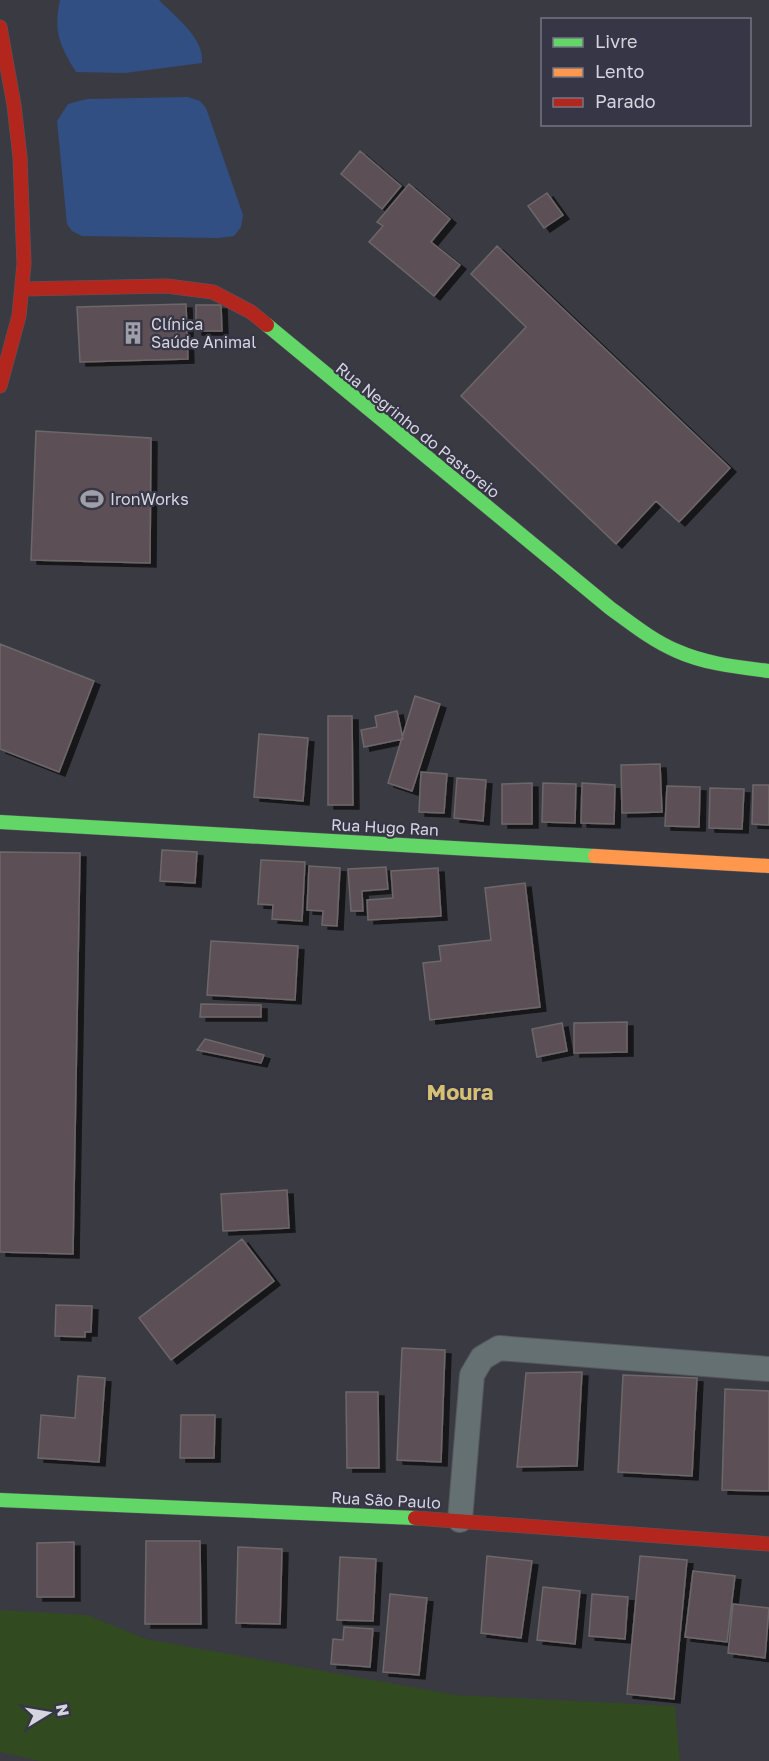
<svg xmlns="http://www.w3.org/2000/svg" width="769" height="1761" viewBox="0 0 769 1761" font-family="'Golos Text',sans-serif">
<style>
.green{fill:#314a20}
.water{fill:#314f83}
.building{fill:#5c5054;stroke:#6c676a;stroke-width:1.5;filter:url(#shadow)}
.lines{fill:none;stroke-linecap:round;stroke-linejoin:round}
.street-casing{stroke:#57575e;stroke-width:26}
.fast-casing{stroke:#57575e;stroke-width:15}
.slow-casing{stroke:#57575e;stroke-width:15}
.jam-casing{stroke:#57575e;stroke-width:15}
.street{stroke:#647072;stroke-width:24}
.fast{stroke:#63d668;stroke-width:14}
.slow{stroke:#ff974d;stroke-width:14}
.jam{stroke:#b3261e;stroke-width:14}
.labels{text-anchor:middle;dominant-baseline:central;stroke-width:4.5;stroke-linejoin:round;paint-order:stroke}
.poi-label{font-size:16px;fill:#d5d5e0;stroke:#363646;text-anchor:start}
.street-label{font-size:16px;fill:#d5d5e0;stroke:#363646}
.district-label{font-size:22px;font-weight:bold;fill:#d5c073;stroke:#363646}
</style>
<defs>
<filter id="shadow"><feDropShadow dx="6" dy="4" stdDeviation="0" flood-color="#0009"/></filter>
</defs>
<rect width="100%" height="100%" fill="#3a3a42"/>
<path class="green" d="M0,1610l87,5 59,24 310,56 219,11 5,55h-640l-40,-9z"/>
<path class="water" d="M60,0h99c17,18 45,37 43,63l-77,10 -49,-1c-16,-26 -23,-41 -16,-72z
M188,97l12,4 6,7 37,107 -2,12 -7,9 -15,2 -137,-2 -10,-5 -5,-7 -10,-103 11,-17 19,-5z"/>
<path class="building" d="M360,151l41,35 -19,23 -41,-35z
M409,184l41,35 -19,23 29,23 -26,31 -65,-54 14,-16 -6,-4z
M547,193l16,22 -19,13 -16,-22z
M497,246l233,222 -51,54 -23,-21 -40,43 -155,-148 65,-69 -55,-53z
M186,304l2,55 -108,3 -3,-55z
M196,305h25l1,26h-26z
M36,431l115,7 -1,125 -119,-3z
M0,644l94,37 -35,91 -59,-23z
M415,696l25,8 -28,87 -24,-8z
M397,711l6,28 -39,8 -3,-17 16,-3 -2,-11z
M328,716h24l1,89h-25z
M259,734l49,4 -5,63 -49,-4z
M660,764l2,48 -40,1 -1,-48z
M421,772l26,2 -3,39 -25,-1z
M457,778l29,2 -3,41 -29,-3z
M532,783v41h-30v-40z
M543,783l33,1 -1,39 -33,-1z
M582,783l33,2 -1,39 -33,-1z
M753,785h16v40l-17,-1z
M667,786l33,1 -1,40 -34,-1z
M710,788l34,1 -2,40 -33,-1z
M162,850l35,2 -2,31 -35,-2z
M0,852l80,1 -7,401 -73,-2z
M261,860l44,2 -3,59 -30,-2 1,-14 -15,-1z
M309,866l31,2 -3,58 -15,-1 1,-14 -16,-1z
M386,867l2,22 -26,2 1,20h-12l-3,-42z
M438,868l3,48 -73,4 -1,-20 26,-2 -2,-27z
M525,883l15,124 -110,13 -7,-57 18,-2 -2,-15 52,-6 -6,-52z
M211,941l87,5 -3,54 -88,-5z
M201,1004l60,1v12h-61z
M627,1022v30l-53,1v-30z
M562,1023l5,28 -30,6 -5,-28z
M205,1039l59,16 -3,8 -64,-13z
M287,1190l2,38 -66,3 -2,-37z
M242,1239l32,42 -103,79 -32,-42z
M56,1305l36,1 -1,26h-6v5l-30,-1z
M402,1348l43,2 -4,112 -44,-2z
M582,1372l-5,94 -60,1 9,-94z
M623,1375l74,3 -5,98 -74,-4z
M78,1376l27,2 -6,84 -61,-4 3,-43 34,3z
M725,1389l44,2v100l-47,-1z
M346,1392h32l1,76h-32z
M181,1415h34l-1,43h-34z
M146,1541h54l1,83h-56z
M74,1542v55h-37v-54z
M238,1547l44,2 -2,75 -44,-1z
M487,1556l45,5 -11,77 -40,-5z
M640,1556l47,4 -13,139 -47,-5z
M340,1557l36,2 -3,62 -36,-1z
M693,1571l42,5 -8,66 -42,-5z
M543,1587l37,4 -5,53 -38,-4z
M390,1594l37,4 -8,77 -36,-3z
M592,1594l36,3 -3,42 -36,-3z
M733,1604l36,4 -4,50 -37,-5z
M344,1627l29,2 -3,38 -39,-3 2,-25 10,1z"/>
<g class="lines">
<g class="street-casing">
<path id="street" d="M460,1520l12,-145 10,-17 17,-10 270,21"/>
</g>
<g class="fast-casing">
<path id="fast" d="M267,325l343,283c22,16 43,33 67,43 29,13 61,16 92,20
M0,822l595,34
M0,1500l415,18"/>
</g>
<g class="slow-casing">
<path id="slow" d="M595,856l174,10"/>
</g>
<g class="jam-casing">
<path id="jam" d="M0,27l14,78 6,52 4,107 -5,52 -19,70
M23,289l144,-3 46,6 38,20 16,13
M415,1518l354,26"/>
</g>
<use href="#street" class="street"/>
<use href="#fast" class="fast"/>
<use href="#slow" class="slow"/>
<use href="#jam" class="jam"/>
</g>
<defs>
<g id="building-bare" transform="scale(1.8)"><path d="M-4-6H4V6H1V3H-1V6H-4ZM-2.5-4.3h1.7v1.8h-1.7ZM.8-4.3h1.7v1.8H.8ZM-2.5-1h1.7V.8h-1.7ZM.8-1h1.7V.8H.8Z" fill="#9f9fa9" stroke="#363646" stroke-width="2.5" paint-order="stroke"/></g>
<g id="stadium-bare" transform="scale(1.8)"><path d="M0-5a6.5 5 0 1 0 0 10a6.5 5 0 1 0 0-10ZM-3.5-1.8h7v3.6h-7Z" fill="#9f9fa9" stroke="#363646" stroke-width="2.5" paint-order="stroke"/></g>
</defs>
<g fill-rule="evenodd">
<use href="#building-bare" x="133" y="333"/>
<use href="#stadium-bare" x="92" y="499"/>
</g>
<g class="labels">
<g class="poi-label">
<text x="151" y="324">Clínica<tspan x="151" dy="18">Saúde Animal</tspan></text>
<text x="110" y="499">IronWorks</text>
</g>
<g class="street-label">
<text transform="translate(418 430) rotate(39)">Rua Negrinho do Pastoreio</text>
<text transform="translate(385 827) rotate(3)">Rua Hugo Ran</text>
<text transform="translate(386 1500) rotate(3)">Rua São Paulo</text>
</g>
<g class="district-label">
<text x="460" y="1091">Moura</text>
</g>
</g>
<rect x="541" y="18" width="210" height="108" fill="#363646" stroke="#767684" stroke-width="1.5"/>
<rect x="553" y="38" width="30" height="9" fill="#63d668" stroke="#767684" stroke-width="1.5"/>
<text x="595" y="48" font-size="18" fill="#d5d5e0">Livre</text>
<rect x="553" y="68" width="30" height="9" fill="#ff974d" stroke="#767684" stroke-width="1.5"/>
<text x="595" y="78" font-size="18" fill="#d5d5e0">Lento</text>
<rect x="553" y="98" width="30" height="9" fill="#b3261e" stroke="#767684" stroke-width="1.5"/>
<text x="595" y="108" font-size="18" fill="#d5d5e0">Parado</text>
<g transform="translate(48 1713) rotate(79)" stroke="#363646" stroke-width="4.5" paint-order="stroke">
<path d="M0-4.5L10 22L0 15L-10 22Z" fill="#d5d5e0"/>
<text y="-9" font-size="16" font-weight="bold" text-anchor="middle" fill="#d5d5e0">N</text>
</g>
</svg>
